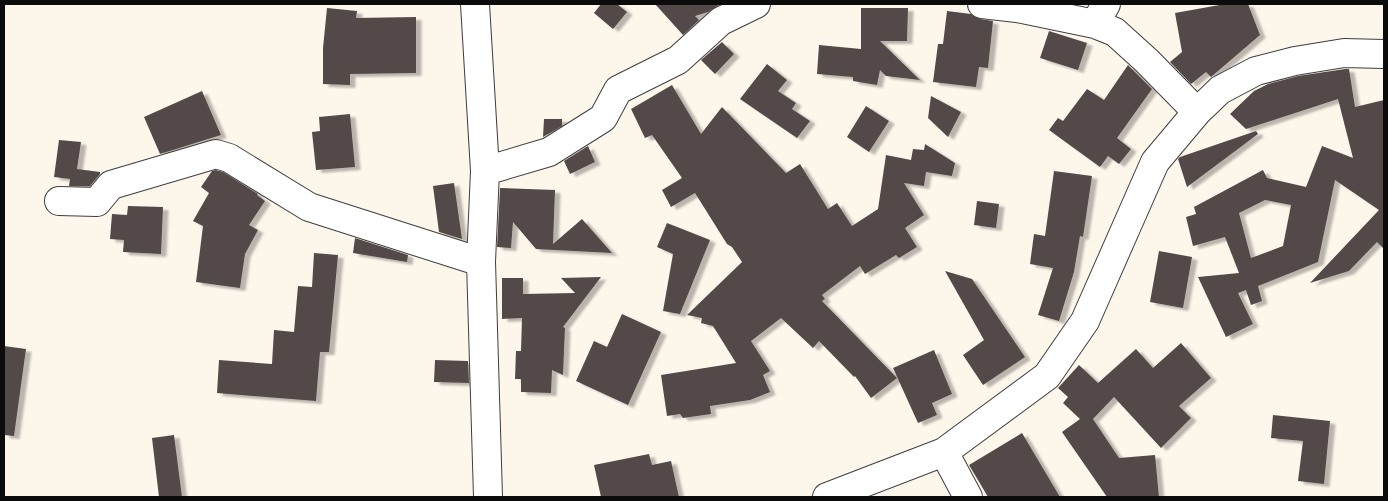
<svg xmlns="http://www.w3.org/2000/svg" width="1388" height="501" viewBox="0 0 1388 501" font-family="Spectral,serif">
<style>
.building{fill:#524a49;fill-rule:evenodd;filter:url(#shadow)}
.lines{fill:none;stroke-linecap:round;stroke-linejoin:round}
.minor-casing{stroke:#3e3e3e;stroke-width:30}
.minor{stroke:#fff;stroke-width:28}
</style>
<defs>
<filter id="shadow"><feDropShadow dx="5.5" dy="3" stdDeviation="1" flood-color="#0004"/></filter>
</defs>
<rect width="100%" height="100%" fill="#fdf6eb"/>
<path class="building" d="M601,4h16l10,8 -14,17 -19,-16z
M655,4h63l1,1 -11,7 -13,4 4,4 -16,15z
M1225,4h23l12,31 -49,42 -5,-5 -15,12 -21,-22 12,-10 -7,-39z
M327,8l30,3 -1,7 60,-1v56l-66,1v11l-27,-1v-36z
M861,8h47l-1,33h-27l40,39 -34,-4 -6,-6 -3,15 -24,-4v-4l-36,-3 2,-29 42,4z
M947,11l24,3 9,5 13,2 -5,47 -9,-1 -3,20 -43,-5 5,-38h5z
M1049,31l38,12 -9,27 -38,-12z
M722,42l12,12 -19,20 -14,-14z
M767,64l20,16 -9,11 18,12 -4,6 18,12 -13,17 -57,-39z
M1128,65l24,24 -35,49 14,11 -12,15 -11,-8 -8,11 -51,-37 9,-12 5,3 24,-32 17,11z
M1345,69h4l6,38 29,-7v149l-7,-7 -28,29 -39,12 69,-73 -44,-30 -17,82 -60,24 4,15 -11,4 -5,-15 -8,3 15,31 -27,13 -28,-60 41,-4 -14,-36 -32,9 -7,-29 10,-3 -2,-7 69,-37 4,8 39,9 16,-41 31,12 -15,-59 -92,30 -16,-15 24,-23 14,-7 30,-8zM1265,200l26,5 -8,41 -32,12 -12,-45z
M672,85l29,49 21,-27 64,66 14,-9 28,45 9,-6 15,23 26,-17 8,-54 25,5 2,-11 11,1 1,-6 30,19 -3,13 -26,-4 -2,14 -20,-3 20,32 -19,13 12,19 -18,11 -3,-3 -31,19 -5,-8 -38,29 3,4 -3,2 75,77 -26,20 -16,-22 -1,1 -35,-36 -6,7 -32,-30 -30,23 19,30 -7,4 7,17 -20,8 -40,6 1,8 -28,4 -3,-4 -13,2 -6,-41 75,-12 -23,-37 -12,-3 1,-5 -15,-3 55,-53 -10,-15 -5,-3 -32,-51 -24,14 -9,-17 20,-12 -30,-43 -7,3 -14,-29z
M202,91l19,44 -61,19 -16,-37z
M931,96l30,16 -13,25 -20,-19z
M866,106l23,15 -20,31 -22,-15z
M350,114l5,53 -39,3 -4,-38 8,-1 -1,-14z
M544,119h18v7l-19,11z
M1256,131l2,3 -71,53 -9,-28 2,-2z
M59,140l22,2 -4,27 23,3v2l-10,12h-21l1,-7 -16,-2z
M588,146l7,16 -25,12 -6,-13z
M216,170l7,2 35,22 -1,1 8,6 -16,24 9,5 -13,24 -5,34 -44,-6 7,-56 -10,-5 16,-28 -8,-6 11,-16z
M1054,171l38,5 -9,61 -3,-1 -6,36 -15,49 -21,-6 15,-47 -23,-4 4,-30 11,2z
M454,183l8,56 -23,-7 -6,-46z
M500,188l55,2 -2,54 29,-25 30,34 -76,-4 -23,-27 -2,26 -14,-1z
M977,201l22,3 -3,24 -22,-3z
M128,206l35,1 -2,47 -38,-2 1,-12 -14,-1 2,-25 15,1z
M667,223l43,17 -30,74 -17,-3 10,-57 -16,-7z
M355,238l53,17 -1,7 -54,-9z
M1159,251l33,6 -9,51 -33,-6z
M314,253l24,2 -9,97h-9l-4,49 -99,-8 2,-33 53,4 2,-34 20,2 4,-46 14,1z
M945,271l27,8 53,78 -42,28 -20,-30 21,-15z
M601,277l-38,50 2,1 -2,47 -11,-5 -1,23 -30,-1v-13h-6l1,-28h5l1,-33 -20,1v-41h21v16l52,-1 -14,-15z
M622,314l39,18 -33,73 -52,-24 18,-40 13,6z
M1181,343l30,35 -32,28 12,12 -30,30 -47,-51 -21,22 26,39 36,-3 4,42h-52l-45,-65 18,-13 -17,-16 5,-6 -10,-9 21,-23 19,18 38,-34 17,19z
M4,346l22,3 -12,87 -10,-1z
M934,350l18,44 -20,9 5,12 -19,8 -25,-55z
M435,360l33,1 1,22 -35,-1z
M1273,415l57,6 -6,63 -26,-3 5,-40 -32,-3z
M1022,433l38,64h-72l-19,-32z
M174,435l8,62h-23l-7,-59z
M649,454l3,11 19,-4 8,36h-78l-7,-32z"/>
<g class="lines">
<g class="minor-casing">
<path id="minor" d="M475,4l10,167 -4,91 7,235
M982,4l35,4 78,16 20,8 32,29 50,51
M1095,24l11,-20
M485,171l64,-19 54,-34 15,-28 60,-30 43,-39 35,-17
M59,201l38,1 14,-17 105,-31 13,4 80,49 172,55
M944,452l24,45
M827,497l117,-45 103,-76 38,-55 70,-159 42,-50 23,-22 36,-19 39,-10 49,-8 40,1"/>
</g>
<use href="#minor" class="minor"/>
</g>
<rect width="1388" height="501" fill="none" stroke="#0b0b0b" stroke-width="10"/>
</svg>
